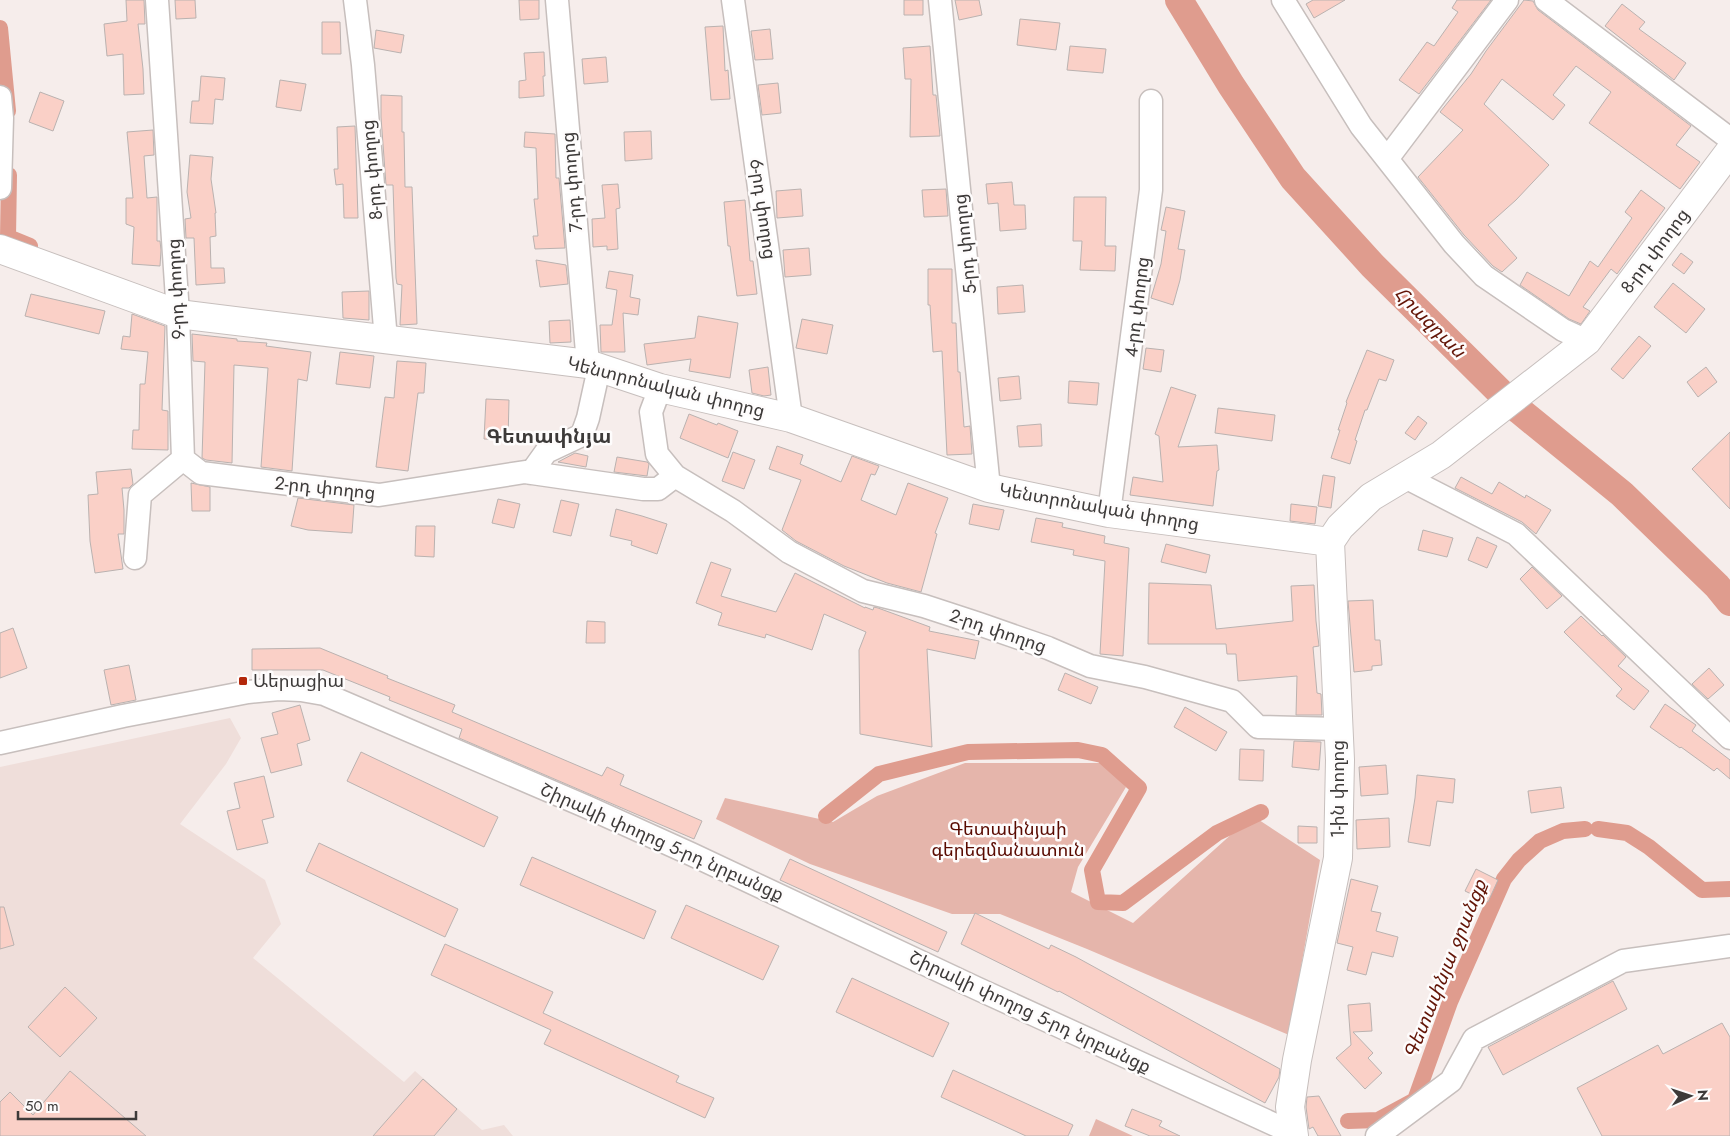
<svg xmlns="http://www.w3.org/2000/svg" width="1730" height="1136" viewBox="0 0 1730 1136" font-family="Jost,'Noto Sans Armenian',sans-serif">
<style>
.built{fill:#efdeda}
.green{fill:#e5b5ab}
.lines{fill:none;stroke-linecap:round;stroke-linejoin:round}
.canal{stroke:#df9c8e;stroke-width:16}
.river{stroke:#df9c8e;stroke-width:28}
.building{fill:#fad0c7;stroke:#bab2b0}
.minor-casing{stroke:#c7bfbd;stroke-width:25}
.major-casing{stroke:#c7bfbd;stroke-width:30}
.minor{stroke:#fff;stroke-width:22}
.major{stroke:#fff;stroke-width:28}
.poi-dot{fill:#b3270a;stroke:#fefcfc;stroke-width:2}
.labels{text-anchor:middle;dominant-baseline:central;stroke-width:5;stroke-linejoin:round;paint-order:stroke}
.street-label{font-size:18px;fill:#3d3a39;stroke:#fefcfc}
.poi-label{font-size:18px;fill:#3d3a39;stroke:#fefcfc;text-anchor:start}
.park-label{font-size:18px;fill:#590a00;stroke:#fefcfc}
.water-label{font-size:19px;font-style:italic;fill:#621406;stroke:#fefcfc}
.quarter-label{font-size:20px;font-weight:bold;fill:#3d3a39;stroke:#fefcfc}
</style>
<rect width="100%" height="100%" fill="#f6edeb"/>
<path class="built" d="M230,718l11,20 -15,26 -46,60 85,56 16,44 -28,34 151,124 11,-11 67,59 22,-5 9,11h-513v-369z"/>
<path class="green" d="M965,763h141l20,24 -48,80 -7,25 62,31 112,-101 11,-4 64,42 -31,175 -202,-86 -87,-35h-48l-142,-50 -94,-45 9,-21 108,24 44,-26z
M1096,1119l37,17h-44z"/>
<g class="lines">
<path class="canal" d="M0,28l8,83
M9,175l-1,62 22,9
M826,816l53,-42 89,-22 110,-2 24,5 37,33 -47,82 6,32 25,1 94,-70 44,-21
M1598,829l29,4 22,14 53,43 28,-1
M1348,1121l30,-1 37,-20 35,-98 54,-123 15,-19 21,-19 23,-10 22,-2"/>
<path class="river" d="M1179,0l52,85 62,93 80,88 126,125 21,20 102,83 95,92 13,16"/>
</g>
<path class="building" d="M126,0h18l1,24h-7l5,45 1,25 -20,1 -1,-41 -16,2 -3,-32 23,-3z
M175,0h20l1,18 -20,1z
M519,0h20v19l-19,1z
M904,0h19v15h-19z
M955,0h24l3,15 -23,5z
M1313,0h32l-31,18 -8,-14z
M1457,0h34l-72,94 -20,-14 28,-38 7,4 24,-34 -6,-4z
M1524,0l9,1 5,9 153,116 -15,19 24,17 -20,27 -91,-66 22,-31 -35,-26 -23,29 12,10 -12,15 -51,-41 -18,25 65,61 -33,35 -28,25 29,33 -15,14 -9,-6 -29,-31 -46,-58 45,-47 -23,-18 31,-38 15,-23z
M1622,4l23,18 -6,7 47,34 -12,17 -69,-54z
M1020,19l40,4 -4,27 -39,-5z
M322,22h18l1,32h-19z
M723,26l2,45 3,-1 2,29 -19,1 -6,-73z
M770,29l3,30 -18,1 -4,-29z
M376,30l28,5 -3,18 -27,-5z
M930,46l3,49h3l4,41 -30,1 1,-58h-6l-2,-31z
M1070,46l36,3 -3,24 -36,-3z
M544,52l1,24h-2l1,20 -25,2v-17l7,-1 -2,-27z
M606,57l2,25 -24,2 -2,-25z
M201,76l24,2 -2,22 -8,-1 -2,25 -23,-1 2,-22h7z
M280,80l26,4 -5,27 -25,-4z
M778,83l3,30 -19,2 -4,-30z
M40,92l24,9 -11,30 -24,-9z
M381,95l21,1v36h2l1,55h7l5,137 -17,1 2,-40 -5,-1 -1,-6 -3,-93h-7l-5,-68z
M355,126l3,92h-14l-1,-34 -7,1 -2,-16h4l-1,-42z
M153,130l1,25 -10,1 3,42 10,-1v44h3l1,9 -1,16 -28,-2 2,-37 -8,-3v-26h7l-6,-66z
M651,131l1,28 -27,2 -1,-29z
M525,132l30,2 1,44h3l6,70 -30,1 -2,-13h5l-4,-37h4l-2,-51 -12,-1z
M190,155l23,2 -2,22 5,34h-1l1,23 -6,1 1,31h13l1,15 -29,2 -2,-47h-8l-1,-19 6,-1 -4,-26z
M1012,182l2,23h11l1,24 -26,2 -2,-28 -10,1 -2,-20z
M618,184l2,24 -4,1 2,40 -11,1v-4l-14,1 -1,-28 13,-1 -3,-33z
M801,189l2,27 -26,2 -1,-27z
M946,189l2,27 -24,1 -2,-27z
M1641,190l24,18 -48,66 -6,-5 -28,38 7,4 -9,13 -12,-5 -49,-34 7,-13 42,24 21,-35 8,6 34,-49 -7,-6z
M1074,197h32l-1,49h11l-1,25 -35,-1 2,-29h-9z
M745,200l5,61h3l4,33 -20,2 -7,-50h-2l-4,-44z
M1166,207l19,4 -7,38 7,1 -5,30 -7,25 -22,-7 10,-34 5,-33 -5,-1z
M809,248l2,27 -26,2 -2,-27z
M1681,253l12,9 -9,12 -12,-9z
M536,260l30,5 2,19 -28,3z
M928,269h24v54h4l2,49h2l4,55 6,-1 2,28 -25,1 -5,-104 -9,1 -3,-47h-2z
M609,271l24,4 -3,22 10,2 -2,16 -15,-2 2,39h-24l-1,-27h12l5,-35 -11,-2z
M1673,283l32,26 -19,24 -32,-26z
M1023,285l2,27 -27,2 -1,-27z
M369,291v29l-26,-2 -1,-26z
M31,294l74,17 -6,23 -74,-18z
M132,314l33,12 -3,84 6,1v39l-36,-1 1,-19h6l1,-46h5l3,-32 -27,-3 2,-13 7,1z
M698,316l40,7 -8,55 -41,-7 2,-12 -44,6 -3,-21 51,-6z
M802,319l31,6 -6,29 -31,-6z
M570,320l1,22 -21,1 -1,-22z
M192,334l45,5v2l30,2 -1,3 45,6 -4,29 -9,-2 -6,92 -31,-4 7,-99 -34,-3 -2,98 -26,-3 -4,-2 3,-96 -12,-1z
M1639,336l12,10 -28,33 -12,-10z
M1146,348l18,2 -3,22 -18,-3z
M1367,350l27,10 -8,21 -7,-2 -12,31h-2l-10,30 2,1 -7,23 -19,-6 9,-28h-2l9,-27 -1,-1z
M340,352l34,4 -4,32 -34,-4z
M397,361l29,2 -2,30h-6l-10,78 -32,-4 9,-70 9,1z
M768,367l3,28 -7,1 -12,-3 -3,-23z
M1706,367l11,15 -19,15 -11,-15z
M1019,376l2,23 -21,2 -2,-23z
M1069,381l30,2 -2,22 -29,-2z
M1171,387l25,8 -18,52 39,-2 2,25 -2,1 -4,35 -83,-11 3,-18 30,5 -4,-46 -4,-2z
M486,399l23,1 -1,40 -24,-1z
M1218,408l57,7 -3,26 -57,-8z
M689,414l28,11 1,-2 20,8 -10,27 -48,-20z
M1418,416l9,7 -12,17 -10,-7z
M1041,424l1,22 -23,1 -2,-21z
M1730,432v77l-38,-40z
M777,446l26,9 -3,9 41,18 11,-26 27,10 -4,9 -4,-1 -10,26 35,15 12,-32 40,15 -13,35 2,1 -16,58 -34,-9 -43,-17 -48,-25 -14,-11 19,-50 -32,-11z
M733,452l22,8 -11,29 -22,-8z
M575,453l13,3 -2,11 -28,-5z
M617,457l30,5 2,2 -2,12 -33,-4z
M131,469l2,15 -4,4h-7l2,22v24h-6l5,35 -28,4 -5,-32 -2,-46 10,-1 -2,-22z
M1323,475l12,2 -4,31 -13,-2z
M1461,477l31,17 7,-12 26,16 1,-3 25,15 -15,24 -14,-12 -67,-34z
M191,483l19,4v24h-18z
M298,498l56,7 -2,28 -44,-3 -17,-4z
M498,499l22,5 -6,24 -22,-5z
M561,500l18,4 -8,32 -18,-4z
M973,504l31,6 -5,20 -30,-6z
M1291,504l26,3 -2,17 -25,-3z
M616,509l26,7 25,8 -10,30 -26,-9 1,-4 -22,-5z
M1036,518l27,5 -1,4 43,9 -1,7 25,5 -6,108 -23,-2 5,-93 -32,-6 1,-5 -43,-8z
M416,526h19l-1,31 -19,-1z
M1423,530l30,8 -6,19 -29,-7z
M1477,537l20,9 -10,22 -19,-8z
M1166,544l44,11 -4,18 -45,-11z
M711,562l20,7 -10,27 55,16 19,-39 70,35v-1l8,3 1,-3 4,1 52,19 -1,4 50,10 -4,18 -48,-10 5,98 -72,-13 -1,-84 7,-18 -42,-18 -12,36 -46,-16 -1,4 -47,-13 4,-12 -26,-10z
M1532,567l30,29 -15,13 -27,-30z
M1149,583l62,2 5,44 77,-8 -2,-35 23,-1 2,36 3,25 -6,1 4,46 4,1 1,21h-26l1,-39 -59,5 -2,-27h-9l-1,-10h-78z
M1373,600l2,40h5l2,25 -10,1v4l-18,2 -6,-71z
M1581,616l21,20 1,-1 23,22 -8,9 31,25 -15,19 -18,-14 6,-7 -58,-57z
M587,621l18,1v21h-19z
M13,628l14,40 -27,10v-45z
M320,648l68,28 -1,2 68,27 -3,7 150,64 5,-9 17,8 -4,10 82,36 -8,18 -235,-101 3,-9 -73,-29 1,-3 -67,-27h-71v-21z
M129,665l7,35 -25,5 -7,-35z
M1709,668l15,17 -16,14 -16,-15z
M1065,673l33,14 -7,17 -33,-14z
M1665,704l31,21 -4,6 38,29v19l-13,-11 -3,3 -33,-24 -1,1 -30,-21z
M300,705l10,35 -13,4 5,21 -31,8 -10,-35 17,-4 -6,-21z
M1185,707l42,25 -11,19 -42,-24z
M1294,741l27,1 -2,28 -27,-3z
M1240,749l24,1 -1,31 -24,-1z
M361,752l137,65 -14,30 -137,-66z
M1386,765l2,29 -27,2 -2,-29z
M1417,775l38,4 -2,24 -16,-2 -7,45 -22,-4 7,-44z
M264,776l10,41 -12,3 6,23 -31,7 -10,-39 13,-3 -6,-25z
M1561,787l3,21 -33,5 -3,-22z
M1389,818l1,29 -33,2 -1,-29z
M1298,826l19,1v16h-19z
M319,843l139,66 -13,28 -139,-66z
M532,857l124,54 -12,28 -124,-54z
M790,859l157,73 -9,20 -158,-72z
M1476,869l22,11 -10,22 -23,-11z
M1351,879l27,7 -7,25 10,2 -5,18 22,6 -5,20 -21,-5 -6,23 -19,-5 6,-23 -16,-4z
M686,905l93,41 -16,34 -92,-42z
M0,907h4l10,38 -14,4z
M975,913l74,36 2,-4 25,12 204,112 -1,8 -14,26 -206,-112 -1,1 -97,-48z
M445,944l108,48 -10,21 136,63 -3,6 38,16 -9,20 -161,-74 7,-14 -120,-55z
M852,978l97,45 -16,34 -97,-45z
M1613,981l14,28 -124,66 -15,-28z
M65,987l32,31 -37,39 -32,-30z
M1370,1003l2,28 -19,1 20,21 -5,5 14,15 -17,16 -29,-31 15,-13 -3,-40z
M1722,1023l8,14v99h-128l-25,-48 81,-43 5,9z
M953,1070l120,55 -5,11h-42l-85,-39z
M70,1071l76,65h-146v-34l10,-10 23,23z
M423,1079l34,30 -23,27h-61z
M1319,1096l12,22 10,18h-23l-5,-9 -4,2 -3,-22 1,-10z
M1132,1109l30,12 -3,5 21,10h-30l-25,-10z"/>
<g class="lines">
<g class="minor-casing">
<path id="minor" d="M355,0l8,65 23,275
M557,0l31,364
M733,0l58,418
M940,0l49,488
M1283,0l78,126 93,118 30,32 79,54 24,11
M1546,0l184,139
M0,97l2,21 -2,70
M1387,159l120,-159
M660,388l-9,24 6,42 18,22 58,35 56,41 74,39 61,15 55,18 69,24 42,18 55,11 87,24 26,26 80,2
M183,459l18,14 178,22 146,-23 118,17h15l17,-13
M531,473l15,-21 36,-17 6,-17 11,-50
M1405,477l111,57 214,204
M1109,513l42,-323v-89
M135,558l5,-63 43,-36 -5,-145 -21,-314
M0,743l123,-27 125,-24 31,-3 22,1 23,4 263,113 104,47 285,134 317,145
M1377,1136l74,-55 23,-42 149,-78 107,-15"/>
</g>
<g class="major-casing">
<path id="major" d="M0,249l178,65 410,50 72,24 131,30 198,70 120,25 221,29
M1294,1136l-4,-29 7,-47 41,-202 2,-98 -10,-218 10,-15 31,-30 70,-42 146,-114 143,-190"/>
</g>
<use href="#minor" class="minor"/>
<use href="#major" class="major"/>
</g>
<rect class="poi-dot" x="238" y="676" width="10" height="10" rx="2.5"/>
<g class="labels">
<g class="street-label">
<text transform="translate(372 170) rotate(-95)">8-րդ փողոց</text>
<text transform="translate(572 182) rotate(-95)">7-րդ փողոց</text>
<text transform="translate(763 209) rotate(82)">6-րդ փողոց</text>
<text transform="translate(965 244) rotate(-96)">5-րդ փողոց</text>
<text transform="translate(1655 251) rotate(-53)">8-րդ փողոց</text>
<text transform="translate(176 289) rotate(-93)">9-րդ փողոց</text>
<text transform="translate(1137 307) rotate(-83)">4-րդ փողոց</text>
<text transform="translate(666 387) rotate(14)">Կենտրոնական փողոց</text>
<text transform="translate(325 488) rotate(6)">2-րդ փողոց</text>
<text transform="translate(1099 507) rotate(10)">Կենտրոնական փողոց</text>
<text transform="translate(998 631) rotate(19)">2-րդ փողոց</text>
<text transform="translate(1338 789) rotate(-90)">1-ին փողոց</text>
<text transform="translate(662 842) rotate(24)">Շիրակի փողոց 5-րդ նրբանցք</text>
<text transform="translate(1030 1012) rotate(25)">Շիրակի փողոց 5-րդ նրբանցք</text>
</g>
<g class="poi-label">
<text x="253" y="681">Աերացիա</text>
</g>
<g class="park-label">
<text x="1008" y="829">Գետափնյաի<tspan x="1008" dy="21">գերեզմանատուն</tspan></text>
</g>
<g class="water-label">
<text transform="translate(1430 322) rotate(45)">Հրազդան</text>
<text transform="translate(1445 969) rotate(-68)">Գետափնյա ջրանցք</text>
</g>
<g class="quarter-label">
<text x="549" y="436">Գետափնյա</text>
</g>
</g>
<g transform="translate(1690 1096) rotate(87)" stroke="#fefcfc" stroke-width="4" paint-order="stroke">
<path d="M0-4L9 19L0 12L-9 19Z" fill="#3d3a39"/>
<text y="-8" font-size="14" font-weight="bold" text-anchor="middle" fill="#3d3a39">N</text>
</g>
<path d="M18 1111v8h118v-8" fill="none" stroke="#3d3a39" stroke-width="2.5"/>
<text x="25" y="1111" font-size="15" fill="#3d3a39" stroke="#fefcfc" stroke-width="4" paint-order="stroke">50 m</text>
</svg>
